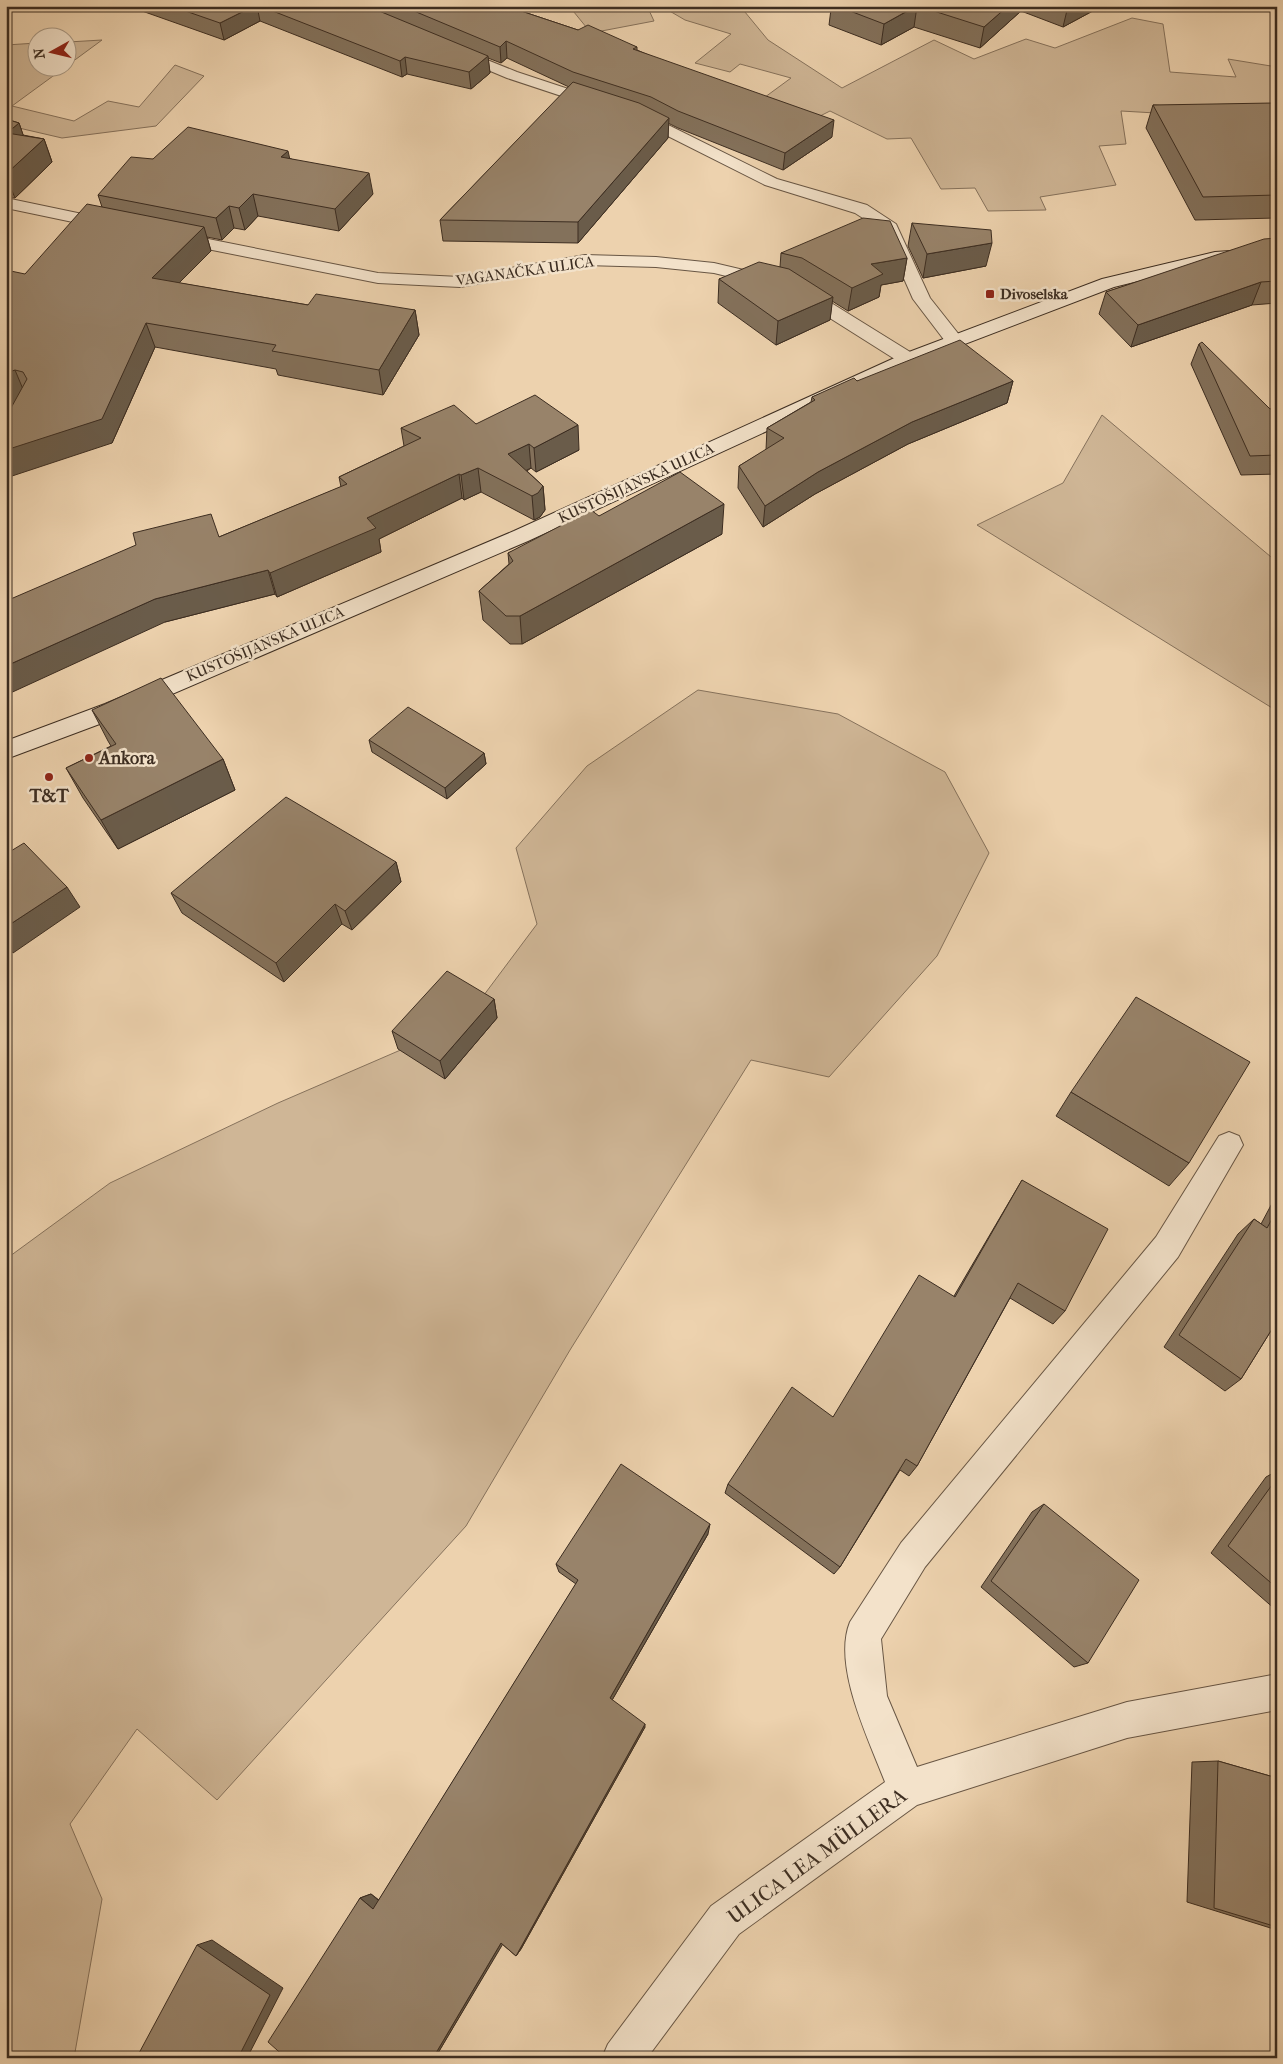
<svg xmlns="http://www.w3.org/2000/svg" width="1283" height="2064" viewBox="0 0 1283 2064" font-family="'IM FELL French Canon',serif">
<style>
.green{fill:#cfb696;stroke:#86725c}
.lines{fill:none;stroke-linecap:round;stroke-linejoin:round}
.street-casing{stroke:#685644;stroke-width:2}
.secondary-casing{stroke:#3c2d21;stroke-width:2}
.street{fill:#f3e2ca;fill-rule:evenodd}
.secondary{fill:#f3e2ca;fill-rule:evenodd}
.wall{fill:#83715b;stroke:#3c2d21}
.shaded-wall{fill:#6a5c4a;stroke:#3c2d21}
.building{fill:#98836a;stroke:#3c2d21}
.poi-dot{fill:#8f2418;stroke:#f3e2ca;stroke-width:2}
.labels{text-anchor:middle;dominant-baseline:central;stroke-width:5;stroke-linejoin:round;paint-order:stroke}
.far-street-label{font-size:15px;fill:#3c2d21;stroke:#f3e2ca}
.far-poi-label{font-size:15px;font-weight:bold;fill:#3c2d21;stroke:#f3e2ca;text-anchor:start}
.poi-label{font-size:18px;font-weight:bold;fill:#3c2d21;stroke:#f3e2ca;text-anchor:start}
.near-street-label{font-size:21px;fill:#3c2d21;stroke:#f3e2ca}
</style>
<rect width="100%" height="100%" fill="#edd2ae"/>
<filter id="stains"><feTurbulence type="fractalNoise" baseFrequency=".004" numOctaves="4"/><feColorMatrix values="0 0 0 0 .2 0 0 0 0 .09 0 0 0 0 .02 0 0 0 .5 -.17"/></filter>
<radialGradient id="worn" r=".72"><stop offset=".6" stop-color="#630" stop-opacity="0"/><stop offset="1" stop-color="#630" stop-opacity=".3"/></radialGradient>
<path class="green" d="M569,6h78l7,15 -63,12z
M661,6h79l28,34 74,48 92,-48 40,19 52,-20 29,9 77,-30 31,6 7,48 66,5 -8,-18 49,8v53l-156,-9 5,33 -27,2 17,39 -76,12 6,13 -58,1 -13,-23 -34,1 -30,-51 -24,1 -57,-28 -22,11 -47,-22 30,-22 -51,-14 -10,8 -35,-9 36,-29 -46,-14z
M102,40l-34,25v-23z
M37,43l1,25h26l-52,38 62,15 34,-20 31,6 36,-42 29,11 -48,50 -94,12 -56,-13v-80z
M1102,415l175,147v149l-300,-186 86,-42z
M698,690l140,24 107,58 44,81 -52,103 -108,121 -78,-17 -181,290 -104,176 -249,274 -80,-71 -67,95 32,75 -28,159h-68v-799l104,-76 168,-80 185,-80 74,-99 -21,-76 71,-82z"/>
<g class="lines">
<g class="street-casing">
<path id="street" d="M455,47l62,25 133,44 127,63 90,26 29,19 34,74 34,43 -2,4h-14l-35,-46 -30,-68 -28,-18 -90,-28 -125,-63 -133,-44 -57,-24 -2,-3 2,-3z
M6,198l105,22 6,1 2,4 -2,4 -6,1 -105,-22z
M173,232l205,41 82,4 125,-22 71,2 58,6 85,20 116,72 2,4 -2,4h-14l-114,-72 -73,-18 -58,-6 -71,-2 -125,22 -82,-4 -211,-42 -3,-4 3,-4z
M1229,1132l10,4 4,9 -65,112 -253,310 -44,72 6,57 30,71 210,-65 150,-28v36l-150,28 -210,67 -178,129 -92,124h-45l6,-14 103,-138 174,-124c-16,-42 -53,-116 -35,-160l51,-79 255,-306 63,-101z"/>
</g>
<g class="secondary-casing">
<path id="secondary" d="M1267,6h10v5z
M1277,248v10l-62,4 -101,25 -199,76 -387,178 -407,175 -115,43v-18l99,-37 409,-173 387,-176 201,-76 113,-27z"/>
</g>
<use href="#street" class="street"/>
<use href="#secondary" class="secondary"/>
</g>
<path class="wall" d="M141,6h365l72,24 59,17v3l195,87 -49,33 -105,-42 -10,-5v15l-90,105 -135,-2 -3,-21 129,-133 -62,-29 -6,5 -13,-5 2,15 -19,16 -64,-15 -5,3 -142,-56 -36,19 -82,-29z
M818,6h284l-39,21 -42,-16 -41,37 -66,-21 -33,18 -52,-20 2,-16z
M1153,105l124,8v105l-82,2 -49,-92z
M6,119l13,4 4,12 21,4 8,23 -37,36 -9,-1z
M289,158l84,36 -34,37 -81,-15 -13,14 -11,-2 -12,12 -15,-3 4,14 -32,32 129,22 107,5 4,25 -36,60 -105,-20 -2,-6 -121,-22 -43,96 -106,-26 19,-143 77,-67 -4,-12 55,-36z
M912,223l74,43 -63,12 -15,-32z
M1277,238v65l-25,2 -121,42 -32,-33 7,-22z
M781,253l126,5 -4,23 -22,4 -2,12 -31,14 -16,-10 -2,19 -54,25 -58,-42 1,-24 61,-12z
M1199,344l71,65h7v65l-36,1 -50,-111z
M857,381h156l-6,22 -99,41 -93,50 -52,33 -25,-39 1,-22 27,-16 1,-22 44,-26 1,-5z
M476,424l103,26 -43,22 -5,-4 -4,3 16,15 2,24 -5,7 -6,3 -53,-28 -17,8 -2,-2 -83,41 2,13 -104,45 -2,-3 -110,28 54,-85 122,-50 -2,-10 65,-31 -3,-18z
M599,516l123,18 -200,110h-12l-27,-24 -4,-29 30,-27 -1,-11z
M92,710l131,49 12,31 -117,59 -35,-51 -17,-30 45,-22 -3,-5z
M369,740l115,13 2,11 -39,35 -75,-47z
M396,862l5,20 -49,48 -10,-6 -58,58 -102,-69 -11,-20z
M494,999l3,19 -52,61 -47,-30 -6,-18z
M1071,1092l118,71 -20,23 -113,-70z
M1022,1180l43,131 -12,13 -43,-26 -93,168 -8,10 -9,-6 -60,97 -6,7 -109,-81 3,-9 105,-67 121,-121z
M1277,1194v127l-36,58 -16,12 -61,-44 74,-113 16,-15 7,5z
M1277,1471v140l-66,-58 55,-76z
M1044,1504l44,159 -14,4 -93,-80 51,-75z
M708,1534l-96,166 33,27 -124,222 -5,7 -14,-12 -67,114h-149l74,-160 11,-4 8,6 197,-316 -17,-12 -3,-8z
M1218,1761l59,17v152l-90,-28 5,-140z"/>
<path class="shaded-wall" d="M254,6h3l3,15 -36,19 -4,-17z
M917,6l-3,21 -33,18 3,-21z
M1008,6h14l-1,5 -41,37 4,-21z
M1068,6h34l-39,21z
M506,41l1,17 -6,5 -1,-16z
M488,56l2,17 -19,16 -2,-17z
M405,57l2,17 -5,3 -2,-16z
M669,118l-1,20 -90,105v-21z
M834,120l-2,17 -49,33 2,-17z
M19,123l8,23 -20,-13z
M44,139l8,23 -37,36 -9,-22v-2z
M288,151l5,22 -12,-16z
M369,173l4,21 -34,37 -4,-22z
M253,194l5,22 -13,14 -6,-22z
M229,206l5,22 -12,12 -6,-22z
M204,227l7,24 -51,51 -8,-24z
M992,243l-6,23 -63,12 4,-24z
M907,258l-4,23 -22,4 -2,12 -31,14 4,-23 19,-24z
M1261,282l-9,23 -121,42 7,-22z
M833,297l-3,23 -54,25 2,-24z
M415,310l4,25 -36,60 -4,-25z
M146,323l9,24 -43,96 -106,35v-28z
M15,370l10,24 -19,23v-44z
M1013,381l-6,22 -99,41 -93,50 -52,33 2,-21 53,-34 94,-50z
M578,425l1,25 -43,22 -2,-24z
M529,444l2,24 -20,10 -3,-24z
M478,468l3,24 -17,8 -3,-25z
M459,474l3,24 -83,41 2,13 -104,45 -7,-24 97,-55z
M543,486l2,24 -5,7 -6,3 -2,-24z
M724,504l-2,30 -200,110 -2,-28z
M268,570l7,24 -110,28 -159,73v-29l149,-67z
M484,753l2,11 -39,35 -2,-11z
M223,759l12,31 -117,59 -17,-29z
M396,862l5,20 -49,48 -7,-19z
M67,887l13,20 -67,46 -7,-9v-17z
M335,904l7,20 -58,58 -8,-19z
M494,999l3,19 -52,61 -5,-18z
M710,1524l-2,10 -97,168 -1,-4z
M645,1724v3l-124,222 -5,7z
M371,1894l13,11 -11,4 -13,-11z
M507,1937l-72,121h-2l68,-115z
M212,1940l71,48 -36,70h-9l-41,-113z"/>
<path class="building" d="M171,6h83l-34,17z
M260,6h107l121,50 -19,16 -64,-15 -5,4z
M402,6h104l72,24 10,-5 49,22 -4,2 201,71 -49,33 -107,-42 -27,-14 -78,-25 -67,-31 -6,6z
M837,6h79l-32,18z
M918,6h90l-24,21z
M573,82l66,21 30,15 -91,104 -138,-2z
M1273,103l4,10v82l-74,2 -50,-92z
M6,119l13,4 -12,10 37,6 -38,35z
M188,127l100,24 -7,6 88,16 -34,36 -82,-15 -14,14 -10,-2 -13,12 -118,-23 33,-38 22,2z
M87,204l117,23 -52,51 156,27 8,-11 99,16 -36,60 -107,-19 4,-6 -130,-22 -44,96 -96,31v-33l21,-38 -4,-7 -8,-2 -9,3v-103l19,4z
M863,218l27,3 17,37 -36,6 12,10 -31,14 -50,-30 -21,-5z
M912,223l79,7 1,13 -65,11z
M1277,238v43l-16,1 -123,43 -32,-33 158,-53z
M759,262l30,7 44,28 -55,24 -59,-42z
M960,340l53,41 -101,41 -94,50 -53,34 -26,-40 45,-28 -17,-10 48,-28 -3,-3 42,-19 3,3z
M1202,342l68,67h7v46l-27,1 -51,-112z
M535,395l43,30 -44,23 -5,-4 -21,10 35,32 -5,7 -6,3 -54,-28 -17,7 -2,-1 -92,44 9,10 -106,45 -2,-3 -113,29 -149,67v-65l130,-56 -3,-12 78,-19 8,23 128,-53 -8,-7 82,-39 -20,-10 53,-23 22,19z
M680,472l44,32 -204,112h-14l-27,-25 34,-30 -5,-8 83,-43 8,6z
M161,678l62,81 -122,61 -35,-52 50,-24 -24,-34z
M408,707l76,46 -39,35 -76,-48z
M286,797l110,65 -51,49 -10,-7 -59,59 -105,-70z
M24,843l43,44 -61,40v-73z
M447,971l47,28 -54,62 -48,-30z
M1136,997l114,65 -61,101 -118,-71z
M1022,1180l86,49 -43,82 -47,-28 -101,183 -11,-7 -66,108 -112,-83 64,-97 41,30 86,-142 36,22z
M1277,1210v111l-36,58 -62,-44 75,-116 13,9z
M621,1464l89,60 -100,174 35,26 -129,232 -15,-13 -68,115h-147l-18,-16 92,-144 13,11 205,-329 -22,-16z
M1277,1478v110l-49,-42z
M1044,1504l95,76 -51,83 -97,-82z
M1218,1761l59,17v149l-63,-19z
M197,1945l73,50 -32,63h-96l-4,-3z"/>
<g class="poi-dot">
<rect x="985" y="289" width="10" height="10" rx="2.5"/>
<circle cx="89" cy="758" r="5"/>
<circle cx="49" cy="777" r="5"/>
</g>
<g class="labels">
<g class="far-street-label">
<text transform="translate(525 271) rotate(-8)">VAGANAČKA ULICA</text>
<text transform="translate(636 483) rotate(-25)">KUSTOŠIJANSKA ULICA</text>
<text transform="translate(265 644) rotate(-23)">KUSTOŠIJANSKA ULICA</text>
</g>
<g class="far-poi-label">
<text x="1000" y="294">Divoselska</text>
</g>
<g class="poi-label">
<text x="99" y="758">Ankora</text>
<text x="49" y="796" text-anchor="middle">T&amp;T</text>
</g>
<g class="near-street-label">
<text transform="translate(817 1856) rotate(-36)">ULICA LEA MÜLLERA</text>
</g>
</g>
<rect width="1283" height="2064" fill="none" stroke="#edd2ae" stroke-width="25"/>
<rect x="8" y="8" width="1268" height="2049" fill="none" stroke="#3c2d21" stroke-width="2.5"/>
<rect x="12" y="12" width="1258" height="2039" fill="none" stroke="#3c2d21"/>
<g transform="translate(52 52) rotate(262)"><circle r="24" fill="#f3e2ca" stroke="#aa9a86"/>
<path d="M0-4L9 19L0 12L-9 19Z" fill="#8f2418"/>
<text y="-8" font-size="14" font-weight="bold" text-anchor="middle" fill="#3c2d21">N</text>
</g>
<rect width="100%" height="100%" filter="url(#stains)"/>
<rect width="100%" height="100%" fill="url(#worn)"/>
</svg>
